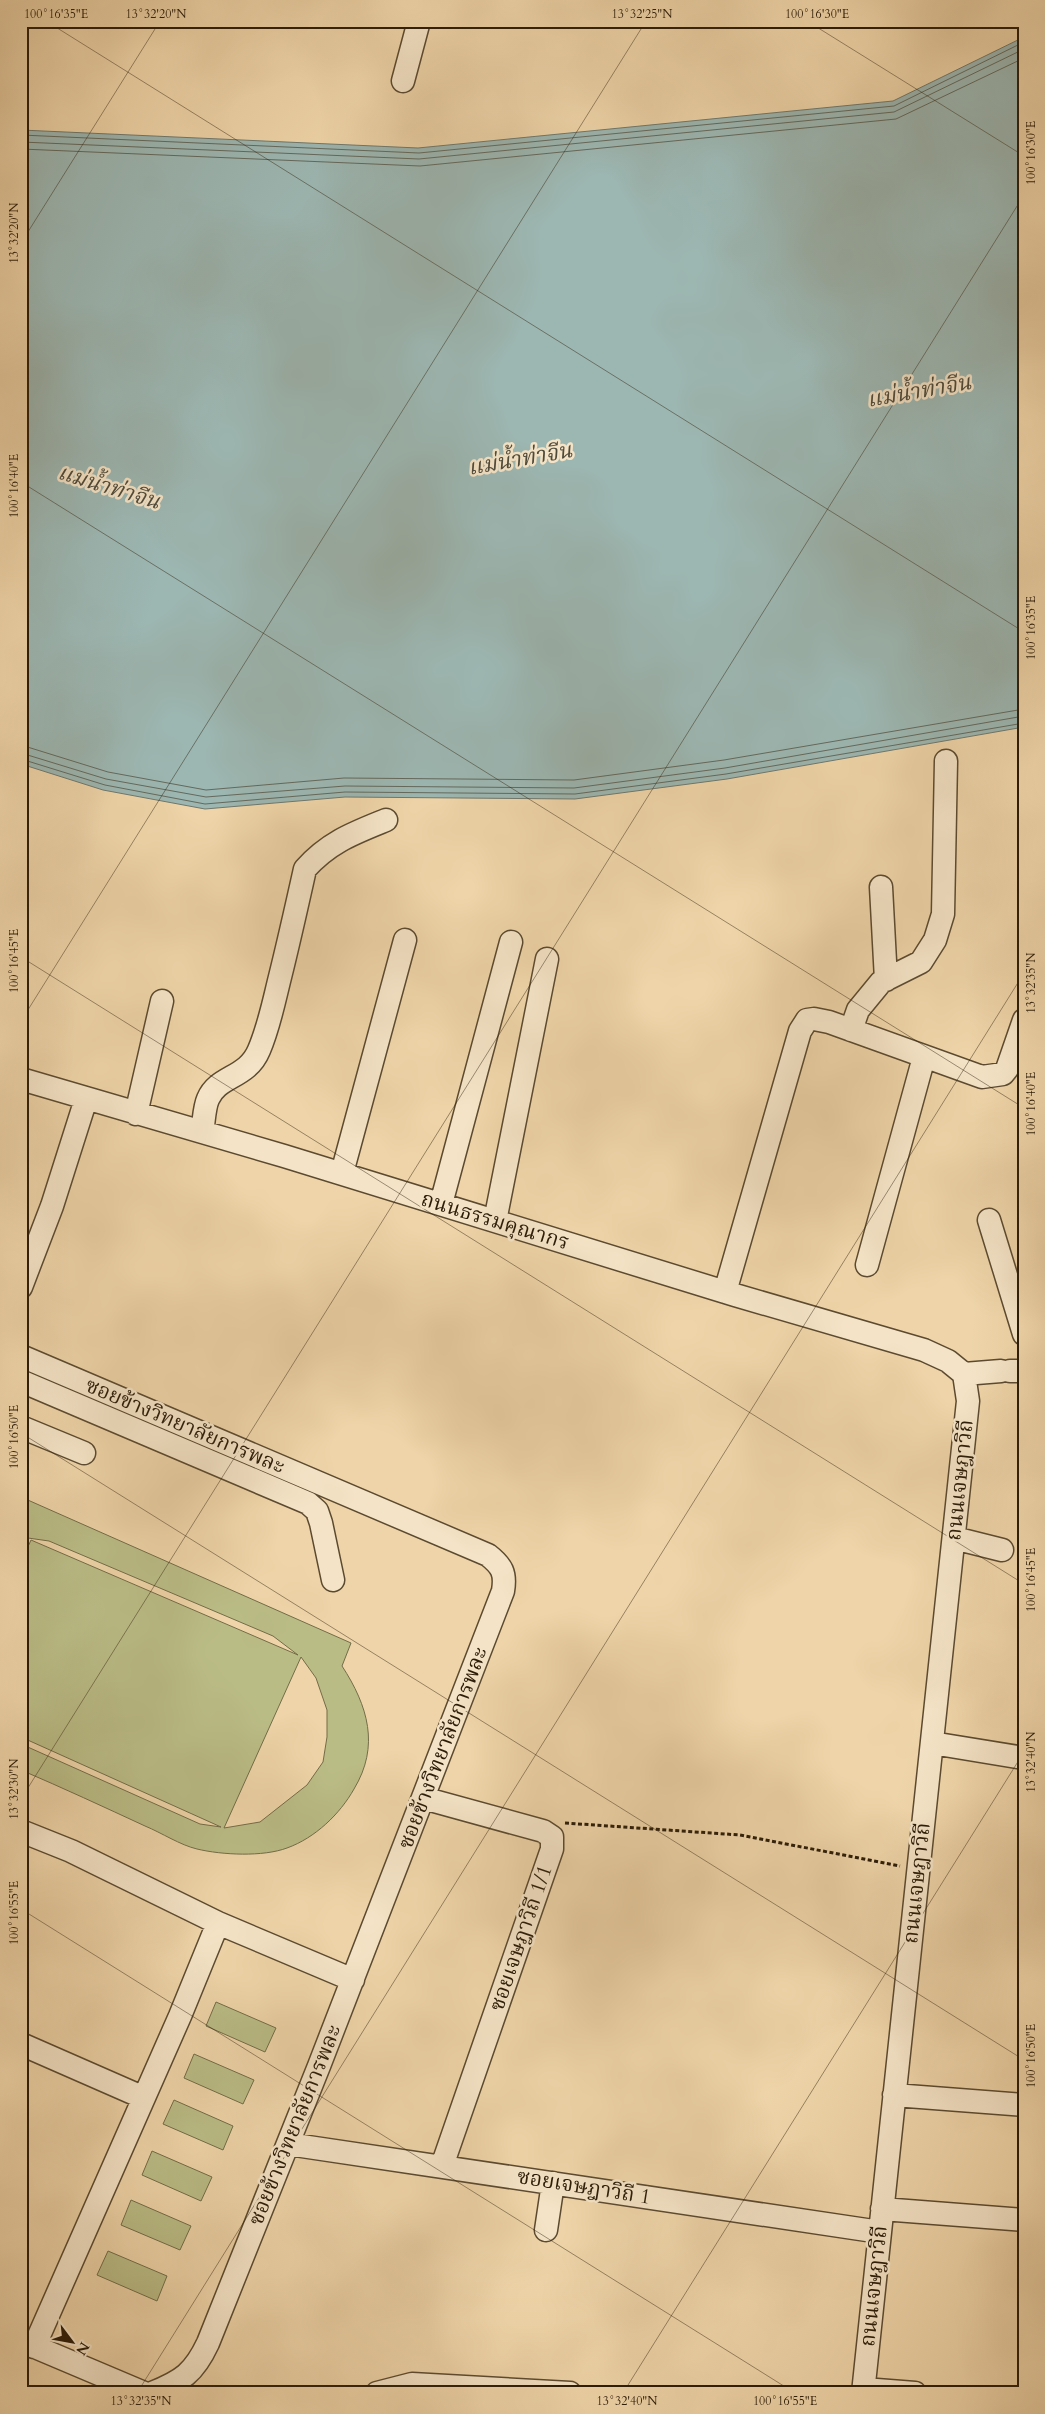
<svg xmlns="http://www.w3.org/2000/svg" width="1045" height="2414" viewBox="0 0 1045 2414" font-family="Cardo,'Noto Serif Thai',serif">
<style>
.green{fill:#babc86;stroke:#736c47;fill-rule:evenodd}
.water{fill:#9cb6b1;stroke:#6f786d}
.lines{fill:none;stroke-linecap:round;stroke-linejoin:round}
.shore{stroke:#64695c;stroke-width:1}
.minor-casing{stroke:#5c4a30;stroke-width:25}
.path{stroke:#2c1c08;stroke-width:3;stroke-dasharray:4 2.5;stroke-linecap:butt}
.minor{stroke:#f4e3c6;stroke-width:22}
.ticks{fill:none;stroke:#2c1c08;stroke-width:1;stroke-opacity:0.45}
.labels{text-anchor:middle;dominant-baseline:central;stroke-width:5;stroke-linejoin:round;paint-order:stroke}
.street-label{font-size:21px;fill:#2c1c08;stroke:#f4e3c6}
.water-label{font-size:22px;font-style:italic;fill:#4e4a3b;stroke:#f4e3c6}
.neatline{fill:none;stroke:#2c1c08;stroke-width:2}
.ticks-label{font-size:12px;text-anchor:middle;fill:#2c1c08}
</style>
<rect width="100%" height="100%" fill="#eed4a8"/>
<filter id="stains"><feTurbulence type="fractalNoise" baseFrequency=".004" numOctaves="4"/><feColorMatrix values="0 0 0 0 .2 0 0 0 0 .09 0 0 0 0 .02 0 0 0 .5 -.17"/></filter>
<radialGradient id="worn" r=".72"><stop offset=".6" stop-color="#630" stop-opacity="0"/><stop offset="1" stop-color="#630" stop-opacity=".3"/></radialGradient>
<path class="green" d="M21,1497l330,146 -9,23c26,40 38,80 12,123 -14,25 -39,49 -67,59 -24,9 -65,7 -90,1 -17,-4 -35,-16 -52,-23 -41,-19 -82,-38 -124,-56v-26l179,80 21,3 -200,-90v-175l10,-22 267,115 -25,-19 -224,-95 -28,-4zM301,1657l15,21 11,32v27l-4,25 -16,23 -47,37 -36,6z
M216,2002l60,26 -11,24 -59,-26z
M194,2054l60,26 -11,24 -59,-26z
M174,2100l59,26 -10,24 -60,-26z
M152,2151l60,26 -11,24 -59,-26z
M131,2200l60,26 -11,24 -59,-25z
M108,2251l59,25 -10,25 -60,-26z"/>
<path class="water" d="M1024,37v690l-297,52 -152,20 -230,-2 -140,12 -102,-19 -82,-26v-634l397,18 475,-47z"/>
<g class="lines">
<path class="shore" d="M21,135l398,18 475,-47 130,-64
M21,142l398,17 475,-47 130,-63
M21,149l399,17 476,-47 128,-61
M21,745l87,27 98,18 138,-12 230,2 150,-20 300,-51
M21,753l85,26 100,18 139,-11 229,2 151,-20 299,-52
M21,759l84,26 100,19 140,-12 230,2 151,-20 298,-51"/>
<g class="minor-casing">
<path id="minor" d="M403,81l16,-60
M881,887l5,93
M851,1030l7,-20 23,-28 40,-20 14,-22 8,-26 3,-153
M21,1079l263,77 451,139 189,55 24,11 16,13
M136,1114l26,-113
M202,1132c2,-10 2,-24 6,-33 10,-24 39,-20 51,-49 10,-23 15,-49 21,-73 9,-36 17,-72 25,-108 24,-27 49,-36 81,-49
M342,1173l63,-233
M441,1204l70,-262
M989,1220l35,114
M495,1221l52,-262
M867,1265l57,-208
M21,1287l31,-81 34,-107
M725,1292l75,-261 7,-11 7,-1 15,3 153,55 21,-3 4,-5 17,-49
M21,1356l467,199c14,11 18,18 15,36l-184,475 -111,277c-14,30 -26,38 -56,50
M1010,1371h14
M964,1374l37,-3
M21,1381l287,122 9,8 4,12 12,57
M21,1427l63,26
M954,1538l48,12
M932,1743l92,15
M423,1798l120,33 9,6v12l-110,317
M21,1831l50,20 147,72 135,57
M21,2044l121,53
M894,2095l130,10
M288,2144l592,88
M882,2209l142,11
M546,2230l7,-47
M21,2341l123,52
M34,2347l146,-331 38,-93
M864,2389l51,4
M377,2393l35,-9 158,9
M863,2393l105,-992 -4,-27"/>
</g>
<path class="path" d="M565,1823l175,12 160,31"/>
<use href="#minor" class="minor"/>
</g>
<path class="ticks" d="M46,21l978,611M807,21l217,135M21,243l139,-222M21,482l1003,626M21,957l1003,627M21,1021l625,-1000M21,1433l1003,627M21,1799l1003,-1604M21,1909l774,484M21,2385l13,8M137,2393l887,-1420M623,2393l401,-641"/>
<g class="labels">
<g class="street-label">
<text transform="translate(495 1221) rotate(17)">ถนนธรรมคุณากร</text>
<text transform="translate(185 1426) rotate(23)">ซอยข้างวิทยาลัยการพละ</text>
<text transform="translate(960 1480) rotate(-84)">ถนนเจษฎาวิถี</text>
<text transform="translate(443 1748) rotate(-69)">ซอยข้างวิทยาลัยการพละ</text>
<text transform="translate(917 1883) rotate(-84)">ถนนเจษฎาวิถี</text>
<text transform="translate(521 1938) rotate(-71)">ซอยเจษฎาวิถี 1/1</text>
<text transform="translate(295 2125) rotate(-68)">ซอยข้างวิทยาลัยการพละ</text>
<text transform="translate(584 2187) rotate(9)">ซอยเจษฎาวิถี 1</text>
<text transform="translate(874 2286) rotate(-84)">ถนนเจษฎาวิถี</text>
</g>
<g class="water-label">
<text transform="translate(919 391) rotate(-10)">แม่น้ำท่าจีน</text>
<text transform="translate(520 459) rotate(-10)">แม่น้ำท่าจีน</text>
<text transform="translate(109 487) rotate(17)">แม่น้ำท่าจีน</text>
</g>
</g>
<rect width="1045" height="2414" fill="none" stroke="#eed4a8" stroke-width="55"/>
<g transform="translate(72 2342) rotate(122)" stroke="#f4e3c6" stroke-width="4" paint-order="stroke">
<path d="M0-4L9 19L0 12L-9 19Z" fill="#2c1c08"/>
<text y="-8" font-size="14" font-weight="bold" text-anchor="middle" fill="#2c1c08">N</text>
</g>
<rect x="28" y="28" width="990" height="2358" class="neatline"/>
<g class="ticks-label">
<text x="56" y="18">100°16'35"E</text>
<text x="156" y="18">13°32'20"N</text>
<text x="642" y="18">13°32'25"N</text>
<text x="817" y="18">100°16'30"E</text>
<text transform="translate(1031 153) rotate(-90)" y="4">100°16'30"E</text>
<text transform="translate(14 233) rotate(-90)" y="4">13°32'20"N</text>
<text transform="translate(14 486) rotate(-90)" y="4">100°16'40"E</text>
<text transform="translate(1031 628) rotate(-90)" y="4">100°16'35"E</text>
<text transform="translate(14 961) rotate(-90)" y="4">100°16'45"E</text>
<text transform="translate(1031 983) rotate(-90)" y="4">13°32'35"N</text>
<text transform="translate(1031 1104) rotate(-90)" y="4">100°16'40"E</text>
<text transform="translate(14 1437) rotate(-90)" y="4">100°16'50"E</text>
<text transform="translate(1031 1580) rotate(-90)" y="4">100°16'45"E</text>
<text transform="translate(1031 1762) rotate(-90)" y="4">13°32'40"N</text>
<text transform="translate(14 1789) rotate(-90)" y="4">13°32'30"N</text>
<text transform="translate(14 1913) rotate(-90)" y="4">100°16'55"E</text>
<text transform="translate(1031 2056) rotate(-90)" y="4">100°16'50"E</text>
<text x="141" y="2405">13°32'35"N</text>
<text x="627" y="2405">13°32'40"N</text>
<text x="785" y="2405">100°16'55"E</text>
</g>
<rect width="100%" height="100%" filter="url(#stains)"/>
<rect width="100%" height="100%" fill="url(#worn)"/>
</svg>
